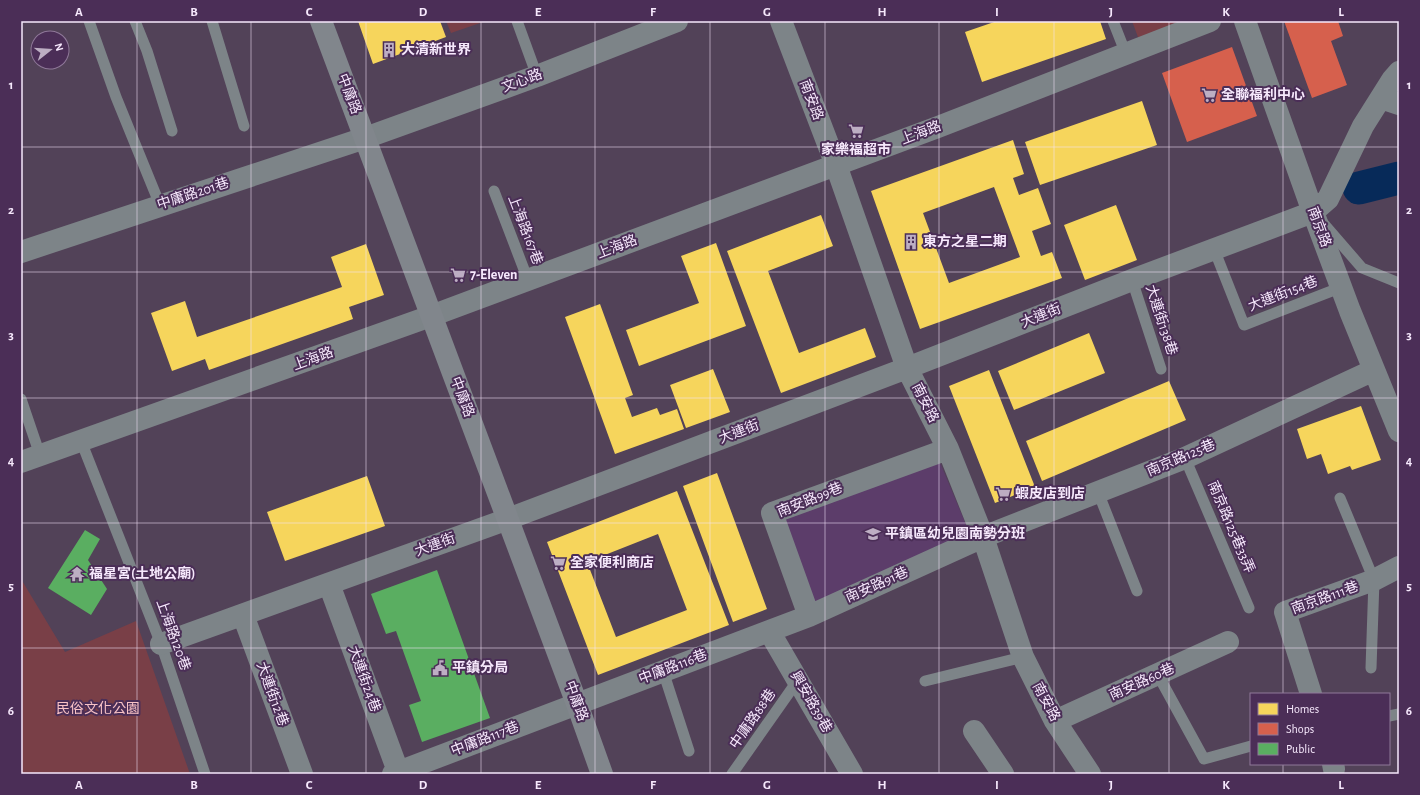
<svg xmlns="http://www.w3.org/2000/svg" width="1420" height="795" viewBox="0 0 1420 795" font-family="'Alegreya Sans','Noto Sans TC',sans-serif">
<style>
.built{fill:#5c3d6a}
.green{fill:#793f47}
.homes{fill:#f6d55c;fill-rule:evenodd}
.shops{fill:#d6604d}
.public{fill:#5aae61}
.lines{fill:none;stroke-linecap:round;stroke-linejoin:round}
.river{stroke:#072a59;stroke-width:33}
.lane{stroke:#7d8488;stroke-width:11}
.street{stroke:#7d8488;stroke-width:22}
.secondary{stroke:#81868c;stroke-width:22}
.grid{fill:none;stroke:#f6e8fc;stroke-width:1;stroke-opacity:0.55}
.labels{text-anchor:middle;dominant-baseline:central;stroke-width:4;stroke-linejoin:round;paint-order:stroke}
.poi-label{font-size:14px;font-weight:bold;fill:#f6e8fc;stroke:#4b2e57;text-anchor:start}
.street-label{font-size:14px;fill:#f6e8fc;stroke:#4b2e57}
.park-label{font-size:14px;fill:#f8c2c5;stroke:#4b2e57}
.neatline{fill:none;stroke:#f6e8fc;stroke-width:1.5}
.grid-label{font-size:13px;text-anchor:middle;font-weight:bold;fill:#f6e8fc}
</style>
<rect width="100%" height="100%" fill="#524258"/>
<path class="built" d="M938,458l29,69 -9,14 -145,62 -37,-84z"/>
<path class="green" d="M446,21h40l-35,12z
M1132,21h85l-75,27z
M21,579l44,73 71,-31 54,153h-169z"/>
<path class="homes" d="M358,21h82l6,16 -73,27z
M997,21h103l6,18 -124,43 -17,-50z
M1142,101l15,44 -117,40 -15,-43z
M1013,140l11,34 -11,4 6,17 19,-7 13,36 -19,7 9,25 11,-4 10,26 -142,51 -49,-138zM994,187l26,70 -71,26 -26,-70z
M1116,205l21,55 -52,20 -21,-55z
M821,215l12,31 -65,25 31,82 66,-25 11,29 -95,36 -54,-142z
M716,243l30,83 -107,40 -13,-36 73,-27 -18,-47z
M366,244l18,51 -35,12 4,12 -144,51 -4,-11 -33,12 -21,-58 34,-12 12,36 145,-50 -11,-30z
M600,304l33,91 -8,3 7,19 25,-9 3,7 17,-6 7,20 -69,25 -50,-137z
M1089,333l16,40 -91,37 -16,-39z
M713,369l17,43 -44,16 -16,-43z
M989,370l46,117 -40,16 -46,-117z
M1169,381l17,39 -144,61 -16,-40z
M1361,406l20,54 -29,10 -2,-4 -22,8 -7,-20 -14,5 -10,-30z
M717,473l50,136 -34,13 -50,-136z
M367,476l18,50 -100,35 -18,-49z
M677,491l52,134 -131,50 -51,-133zM658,534l29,76 -71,27 -29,-75z"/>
<path class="shops" d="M1284,21h54l5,15 -12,5 16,44 -35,13z
M1232,47l25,69 -70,26 -25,-69z"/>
<path class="public" d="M85,530l15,9 -12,21 19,29 -16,26 -43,-27z
M437,570l53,148 -68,24 -13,-37 12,-4 -25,-70 -10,3 -15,-40z"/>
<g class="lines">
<path class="river" d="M1359,188l40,-10"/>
<path class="lane" d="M89,21l27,76 44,108
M135,21l12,30 25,80
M212,21l32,105
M517,21l20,55
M1113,21l13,33
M494,191l34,89
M1324,224l38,44 37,15
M1214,249l30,76 98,-38
M1132,280l29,89
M21,399l19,56
M81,441l80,203 44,130
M1185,458l64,150
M1098,492l39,99
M1340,498l34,82 -3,88
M663,671l26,80
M1158,675l46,84 47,-13
M925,681l98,-24
M1389,716l10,-2
M732,774l66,-94"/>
<path class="street" d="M781,21l55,144 71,203 41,81 35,88 40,120 32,64 35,53
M1245,21l68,191 37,99 49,120
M1381,98l18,6
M21,252l344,-114 172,-62 140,-55
M21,462l410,-146 507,-189 272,-106
M329,584l70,190
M243,615l59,159
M809,616l-37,-103 176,-64
M769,631l83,143
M161,644l347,-125 399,-151 225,-88 181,-68 15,-13 35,-73 29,-46 7,-8
M1311,694l-26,-82 89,-32 25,-13
M1055,721l173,-79
M974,731l29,43
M1333,764l1,5
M393,774l416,-158 174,-79 202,-79 189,-88"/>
<path class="secondary" d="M321,21l256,683 25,70"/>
</g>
<path class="grid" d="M137,21v753M251,21v753M366,21v753M481,21v753M595,21v753M710,21v753M825,21v753M939,21v753M1054,21v753M1169,21v753M1283,21v673M21,147h1378M21,272h1378M21,398h1378M21,523h1378M21,648h1378M1283,764v10"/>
<defs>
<g id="building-bare" transform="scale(1.2)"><path d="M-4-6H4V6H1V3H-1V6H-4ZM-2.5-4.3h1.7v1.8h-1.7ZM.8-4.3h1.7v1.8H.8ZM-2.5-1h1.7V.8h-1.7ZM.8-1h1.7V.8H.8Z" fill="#bdaec3" stroke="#4b2e57" stroke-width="2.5" paint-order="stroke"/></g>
<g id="supermarket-bare" transform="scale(1.2)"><path d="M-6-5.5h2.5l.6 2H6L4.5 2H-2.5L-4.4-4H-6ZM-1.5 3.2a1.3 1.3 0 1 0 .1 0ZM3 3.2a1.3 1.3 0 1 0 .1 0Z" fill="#bdaec3" stroke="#4b2e57" stroke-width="2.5" paint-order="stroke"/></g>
<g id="school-bare" transform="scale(1.2)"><path d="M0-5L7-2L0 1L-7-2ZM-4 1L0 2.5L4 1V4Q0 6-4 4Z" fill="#bdaec3" stroke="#4b2e57" stroke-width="2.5" paint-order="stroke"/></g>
<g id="temple-bare" transform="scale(1.2)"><path d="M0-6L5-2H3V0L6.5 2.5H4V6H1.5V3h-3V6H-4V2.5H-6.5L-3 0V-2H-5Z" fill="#bdaec3" stroke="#4b2e57" stroke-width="2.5" paint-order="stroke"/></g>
<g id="civic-bare" transform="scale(1.2)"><path d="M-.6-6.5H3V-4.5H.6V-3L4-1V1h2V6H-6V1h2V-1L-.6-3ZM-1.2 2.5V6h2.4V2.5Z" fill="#bdaec3" stroke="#4b2e57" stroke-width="2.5" paint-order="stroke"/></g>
</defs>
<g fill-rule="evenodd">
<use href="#building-bare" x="389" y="50"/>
<use href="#supermarket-bare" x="1209" y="95"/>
<use href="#supermarket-bare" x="856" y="131"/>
<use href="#building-bare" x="911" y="242"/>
<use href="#supermarket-bare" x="458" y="275"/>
<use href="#supermarket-bare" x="1003" y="494"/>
<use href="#school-bare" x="873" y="534"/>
<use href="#supermarket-bare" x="558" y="563"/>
<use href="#temple-bare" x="77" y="574"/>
<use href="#civic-bare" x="440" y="668"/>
</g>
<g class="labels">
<g class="poi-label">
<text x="401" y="50">大清新世界</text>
<text x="1221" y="95">全聯福利中心</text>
<text x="856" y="150" text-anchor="middle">家樂福超市</text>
<text x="923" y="242">東方之星二期</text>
<text x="470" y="275">7-Eleven</text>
<text x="1015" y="494">蝦皮店到店</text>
<text x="885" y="534">平鎮區幼兒園南勢分班</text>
<text x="570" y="563">全家便利商店</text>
<text x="89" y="574">福星宮(土地公廟)</text>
<text x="452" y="668">平鎮分局</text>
</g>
<g class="street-label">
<text transform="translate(522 81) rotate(-20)">文心路</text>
<text transform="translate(349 94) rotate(69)">中庸路</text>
<text transform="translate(811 100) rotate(69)">南安路</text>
<text transform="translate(921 133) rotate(-21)">上海路</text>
<text transform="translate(193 194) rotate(-18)">中庸路201巷</text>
<text transform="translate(1319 227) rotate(70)">南京路</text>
<text transform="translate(525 230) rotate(69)">上海路167巷</text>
<text transform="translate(617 247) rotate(-21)">上海路</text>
<text transform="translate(1283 294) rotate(-21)">大連街154巷</text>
<text transform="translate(1041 316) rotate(-22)">大連街</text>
<text transform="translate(1161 320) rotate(72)">大連街138巷</text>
<text transform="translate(313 359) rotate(-20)">上海路</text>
<text transform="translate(462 397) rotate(69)">中庸路</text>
<text transform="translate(925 403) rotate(63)">南安路</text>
<text transform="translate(739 432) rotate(-21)">大連街</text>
<text transform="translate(1181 458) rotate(-23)">南京路125巷</text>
<text transform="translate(810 500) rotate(-22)">南安路99巷</text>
<text transform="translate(1231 527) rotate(67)">南京路125巷33弄</text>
<text transform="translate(435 545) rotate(-20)">大連街</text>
<text transform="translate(877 585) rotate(-24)">南安路91巷</text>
<text transform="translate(1325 598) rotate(-20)">南京路111巷</text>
<text transform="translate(173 635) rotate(70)">上海路120巷</text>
<text transform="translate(673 667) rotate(-21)">中庸路116巷</text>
<text transform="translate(364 679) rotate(70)">大連街24巷</text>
<text transform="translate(1142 682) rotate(-24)">南安路60巷</text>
<text transform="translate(272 694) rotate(70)">大連街12巷</text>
<text transform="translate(576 701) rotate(70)">中庸路</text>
<text transform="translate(811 702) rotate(60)">興安路39巷</text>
<text transform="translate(1046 702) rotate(62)">南安路</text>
<text transform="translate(753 719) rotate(-55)">中庸路88巷</text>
<text transform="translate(485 739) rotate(-21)">中庸路117巷</text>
</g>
<g class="park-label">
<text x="98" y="709">民俗文化公園</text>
</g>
</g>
<rect width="1420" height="795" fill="none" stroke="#4b2e57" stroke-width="44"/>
<rect x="1250" y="693" width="140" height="72" fill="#4b2e57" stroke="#8f7899"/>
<rect x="1258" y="703" width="20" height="12" fill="#f6d55c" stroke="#8f7899"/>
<text x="1286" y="713" font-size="12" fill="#f6e8fc">Homes</text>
<rect x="1258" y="723" width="20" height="12" fill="#d6604d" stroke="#8f7899"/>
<text x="1286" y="733" font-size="12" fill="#f6e8fc">Shops</text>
<rect x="1258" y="743" width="20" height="12" fill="#5aae61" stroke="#8f7899"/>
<text x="1286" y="753" font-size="12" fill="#f6e8fc">Public</text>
<g transform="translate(50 50) rotate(73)"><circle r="19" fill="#4b2e57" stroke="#8f7899"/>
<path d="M0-3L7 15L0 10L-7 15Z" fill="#bdaec3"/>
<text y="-6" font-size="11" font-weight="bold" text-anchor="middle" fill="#f6e8fc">N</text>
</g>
<rect x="22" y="22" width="1376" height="751" class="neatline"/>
<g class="grid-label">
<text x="79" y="16">A</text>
<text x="194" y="16">B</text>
<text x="309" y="16">C</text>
<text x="423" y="16">D</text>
<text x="538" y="16">E</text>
<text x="653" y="16">F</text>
<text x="767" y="16">G</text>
<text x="882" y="16">H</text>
<text x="997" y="16">I</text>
<text x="1111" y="16">J</text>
<text x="1226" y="16">K</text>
<text x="1341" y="16">L</text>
<text x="11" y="89">1</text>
<text x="1409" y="89">1</text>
<text x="11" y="214">2</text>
<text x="1409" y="214">2</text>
<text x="11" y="339">3</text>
<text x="1409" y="339">3</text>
<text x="11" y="465">4</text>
<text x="1409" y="465">4</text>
<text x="11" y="590">5</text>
<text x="1409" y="590">5</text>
<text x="11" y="715">6</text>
<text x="1409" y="715">6</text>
<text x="79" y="789">A</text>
<text x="194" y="789">B</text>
<text x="309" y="789">C</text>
<text x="423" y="789">D</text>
<text x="538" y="789">E</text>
<text x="653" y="789">F</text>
<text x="767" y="789">G</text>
<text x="882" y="789">H</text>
<text x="997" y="789">I</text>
<text x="1111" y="789">J</text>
<text x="1226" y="789">K</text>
<text x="1341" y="789">L</text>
</g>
</svg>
